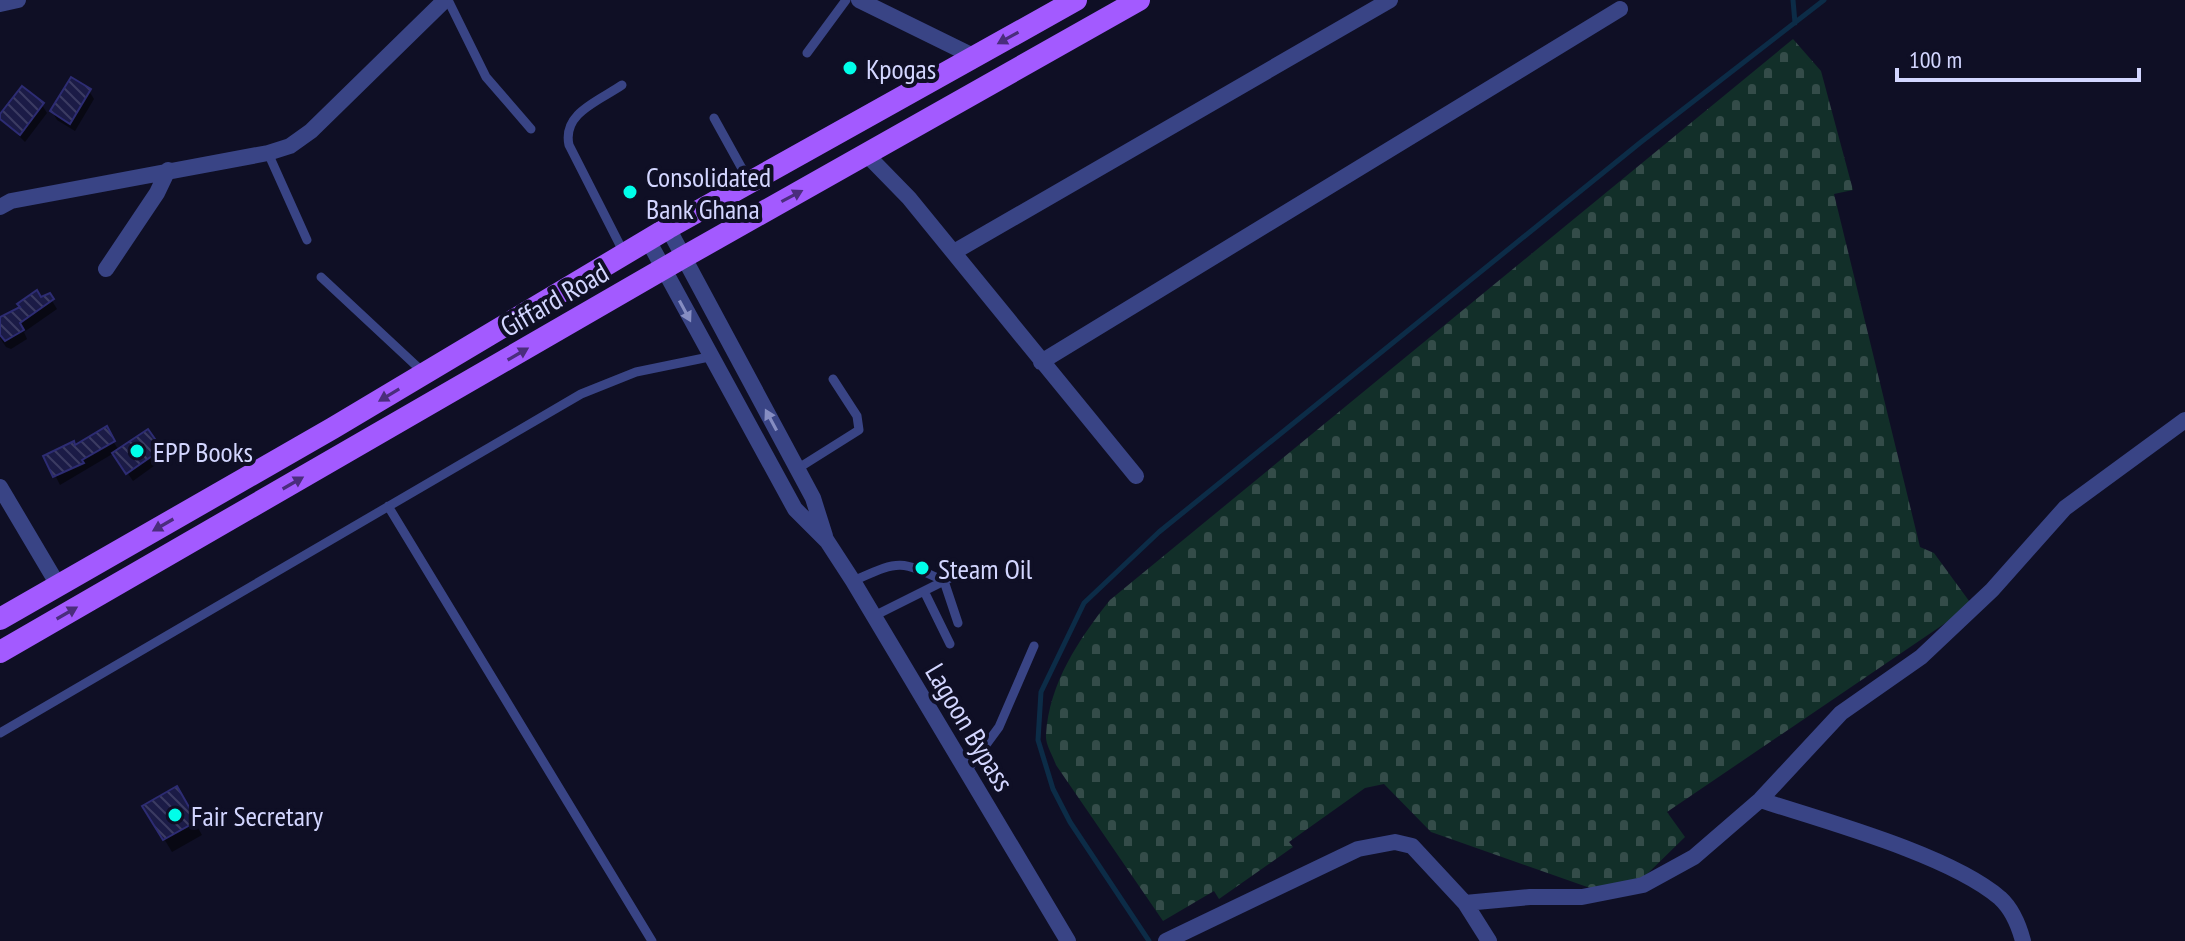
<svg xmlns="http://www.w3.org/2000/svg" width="2185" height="941" viewBox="0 0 2185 941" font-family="'PT Sans Narrow',sans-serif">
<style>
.cemetery{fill:url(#cemetery-stones)}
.shadow{fill:#0007}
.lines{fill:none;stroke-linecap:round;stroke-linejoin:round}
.stream{stroke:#0c2c47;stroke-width:5}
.building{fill:url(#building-back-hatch);stroke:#2d2c73;stroke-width:2}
.service{stroke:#394485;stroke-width:9}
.minor{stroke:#394485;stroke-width:16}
.tertiary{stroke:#394485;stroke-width:16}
.primary{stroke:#a35aff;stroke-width:22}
.oneway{fill:#4a2d7c}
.oneway2{fill:#868dc2}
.poi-dot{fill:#00fee9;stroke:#0f0f25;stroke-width:3}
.labels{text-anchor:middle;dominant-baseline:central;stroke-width:8;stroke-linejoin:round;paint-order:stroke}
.poi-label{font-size:28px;fill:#d3d6ff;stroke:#0f0f25;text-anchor:start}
.street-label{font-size:28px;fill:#d3d6ff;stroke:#0f0f25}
</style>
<defs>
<pattern id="cemetery-stones" width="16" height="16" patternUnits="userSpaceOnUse" patternTransform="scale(2)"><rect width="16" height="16" fill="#122f29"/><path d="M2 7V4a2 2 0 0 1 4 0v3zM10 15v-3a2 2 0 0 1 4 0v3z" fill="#344c49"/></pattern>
<pattern id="building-back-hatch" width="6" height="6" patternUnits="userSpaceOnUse" patternTransform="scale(2)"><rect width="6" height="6" fill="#1b1b46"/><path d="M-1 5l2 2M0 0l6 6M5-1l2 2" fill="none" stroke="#3b3b62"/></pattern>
</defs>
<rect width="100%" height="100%" fill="#0f0f25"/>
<path class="cemetery" d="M1793,39l28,32 32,119 -19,4 86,353 14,6 38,52 -305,207 18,25 -43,42 -49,10 -162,-57 -47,-48 -19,4 -76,54 4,5 -74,52 -5,-8 -51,30 -107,-156c-3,-9 -11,-21 -10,-30 3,-52 33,-96 64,-135z"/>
<path class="shadow" d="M89,91l5,8 -19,32 -18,-11 -5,-9z
M42,105l5,8 -22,29 -25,-25z
M49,296l8,13 -33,23 3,7 -16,10 -5,-2 -6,-9v-19z
M106,429l13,22 29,-20 17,27 -32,23 -19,-28 -54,32 -14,-28 29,-10z
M176,789l26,46 -30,17 -27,-45z"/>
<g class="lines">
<path class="stream" d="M1793,0l2,23
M1149,941l-79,-119 -17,-33 -15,-49 3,-48 43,-89 75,-71 482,-390 183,-142"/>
</g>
<path class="building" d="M71,77l20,12 -21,35 -20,-13z
M22,86l22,17 -24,32 -20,-16v-5z
M37,290l4,7 9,-4 4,6 -34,24 4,7 -19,11 -5,-6v-18l20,-10 -3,-3z
M107,426l8,15 -33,19 2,3 -31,14 -10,-21 31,-15 1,4z
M148,429l14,20 -36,25 -14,-21z
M177,786l20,35 -34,19 -21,-34z"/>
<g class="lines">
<path class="service" d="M448,0l38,77 45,52
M807,53l39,-53
M622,85c-23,16 -60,28 -53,60l56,110
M714,118l36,65
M268,153l39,87
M321,277l103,96
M797,469l62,-39 -2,-14 -24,-37
M388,506l264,435
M853,581c46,-20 45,-22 91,0l14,42
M924,591l26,53
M874,616l90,-45
M0,733l581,-339 55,-22 73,-15
M966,772l33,-45 35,-81"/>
<path class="minor" d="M859,0l116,57
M0,4l18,-4
M868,156l41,42 227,278
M0,207l11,-6 257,-48 22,-7 21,-15 134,-131
M954,252l436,-252
M106,269l51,-76 11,-23
M1041,362l579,-353
M0,487l58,98
M1760,800c65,21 190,55 240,98 11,10 19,28 23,43
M1465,903l65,-6h52l61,-12 51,-28 66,-57 81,-87 80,-56 71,-67 73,-82 120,-88
M1166,941l192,-92 37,-7 17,4 53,57 24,38"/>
<path class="tertiary" d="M668,228l145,270 12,38
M649,242l146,267 32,32 26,40 215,360"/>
<path class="primary" d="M0,619l333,-191 335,-200 408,-228
M0,652l682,-394 457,-258"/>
</g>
<defs><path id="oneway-solid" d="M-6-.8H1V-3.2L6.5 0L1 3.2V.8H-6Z" transform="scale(2)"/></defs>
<g class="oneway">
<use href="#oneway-solid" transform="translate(1008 38) rotate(151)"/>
<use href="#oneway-solid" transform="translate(792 196) rotate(-28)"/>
<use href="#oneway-solid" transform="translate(518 354) rotate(-30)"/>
<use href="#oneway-solid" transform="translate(389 395) rotate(149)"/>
<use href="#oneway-solid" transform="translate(293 483) rotate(-30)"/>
<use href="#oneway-solid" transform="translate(163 525) rotate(150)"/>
<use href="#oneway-solid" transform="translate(67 613) rotate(-30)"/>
</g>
<g class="oneway2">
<use href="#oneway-solid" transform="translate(685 311) rotate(62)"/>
<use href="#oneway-solid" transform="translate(771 420) rotate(-118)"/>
</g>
<g class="poi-dot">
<circle cx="850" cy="68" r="8"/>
<circle cx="630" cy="192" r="8"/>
<circle cx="137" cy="451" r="8"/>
<circle cx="922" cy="568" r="8"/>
<circle cx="175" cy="815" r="8"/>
</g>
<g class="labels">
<g class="poi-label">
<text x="866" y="68">Kpogas</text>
<text x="646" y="176">Consolidated<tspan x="646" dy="32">Bank Ghana</tspan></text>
<text x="153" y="451">EPP Books</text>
<text x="938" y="568">Steam Oil</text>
<text x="191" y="815">Fair Secretary</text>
</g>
<g class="street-label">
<text transform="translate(554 299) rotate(-30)">Giffard Road</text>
<text transform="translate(970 727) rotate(59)">Lagoon Bypass</text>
</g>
</g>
<path d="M1897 68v12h242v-12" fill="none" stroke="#d3d6ff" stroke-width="4"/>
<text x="1909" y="68" font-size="24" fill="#d3d6ff" stroke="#0f0f25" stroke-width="6" paint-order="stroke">100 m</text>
</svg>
